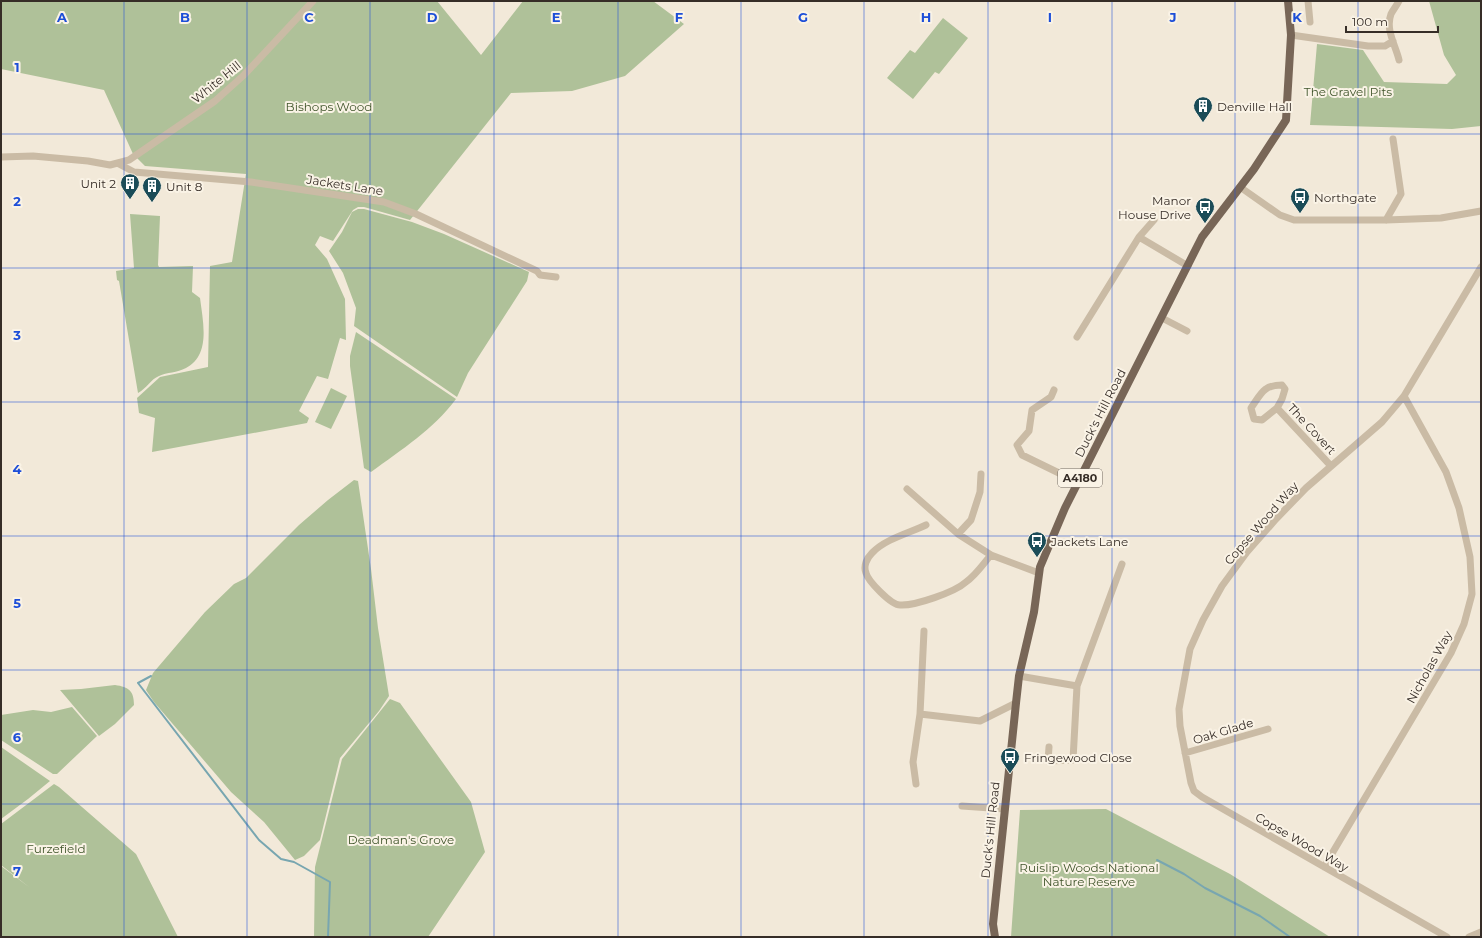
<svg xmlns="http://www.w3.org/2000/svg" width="1482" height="938" viewBox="0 0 1482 938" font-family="Montserrat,sans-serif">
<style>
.green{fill:#afc199}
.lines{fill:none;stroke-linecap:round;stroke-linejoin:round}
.stream{stroke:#78a6b0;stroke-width:2}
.minor{stroke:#cabba5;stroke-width:7}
.major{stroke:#786657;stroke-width:8}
.grid{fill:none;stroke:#1d4ed8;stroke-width:1;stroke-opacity:0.55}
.labels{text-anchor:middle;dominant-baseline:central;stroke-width:4;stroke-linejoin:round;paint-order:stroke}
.shield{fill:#faf3e6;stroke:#716860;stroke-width:1}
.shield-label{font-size:11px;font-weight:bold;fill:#362d27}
.street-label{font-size:12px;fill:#362d27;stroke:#faf3e6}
.park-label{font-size:12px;fill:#3f542a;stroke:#faf3e6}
.poi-label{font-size:12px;fill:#362d27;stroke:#faf3e6;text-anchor:start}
.grid-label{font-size:13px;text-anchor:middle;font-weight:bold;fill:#1d4ed8;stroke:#faf3e6;stroke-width:4;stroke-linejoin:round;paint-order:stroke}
</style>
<rect width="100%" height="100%" fill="#f2e9d9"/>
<path class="green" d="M1,1h436l44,54 42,-54h130l31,23 -59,52 -53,15 -61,2 -101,127 -46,-13h-6l-5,3 -20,31 -13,-5 -5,9 12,14 18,40 1,41 -6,-2 -12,41 -11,-3 -18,35 10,7 -2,5 -155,29 3,-34 -16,-5 -2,-15 23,-21 48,-10 2,-101 22,-4 14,-88 -101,-8 -12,-12 -29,-64 -103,-21z
M1429,1h52v125l-29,3 -142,-4 7,-81 46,6 21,32 63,2 9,-9 -12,-20z
M943,18l25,20 -29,36 -4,-2 -22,27 -26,-21 23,-28 5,3z
M358,209h6l48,13 32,12 85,38 -2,9 -59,92 -11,24 -103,-71 2,-18 -13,-35 -14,-22 13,-19 10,-20z
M130,214l30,2 -2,49 1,2 34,-1 -1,26 8,6c3,24 11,57 -14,70 -9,5 -19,4 -27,8 -8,3 -13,13 -21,17l-19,-112 -2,-1 -1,-9 18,-3z
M356,332l100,67c-22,30 -55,51 -85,73l-7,-4 -14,-102v-10z
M331,388l16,8 -16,33 -16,-7z
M354,480l4,1 13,88 7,59 11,68 -10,15 -39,47 -20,82 -16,16 -9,4 -31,-38 -33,-30 -77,-90 -8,-12 7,-17 52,-61 29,-28 12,-6 53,-53 29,-25z
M115,685c14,2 19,6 19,20l-19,19 -16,12 -39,-46 21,-1z
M390,699l10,4 71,99 14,50 -57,85h-114l1,-70 27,-108z
M72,707l25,29 -40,38h-4l-52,-34v-25l32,-5 18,2z
M1,747l49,34 -22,18 -27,20z
M54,784l5,3 77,67 42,83h-93l-4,-7 4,7h-84v-71l28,21 -28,-22v-41z
M1106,809l124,65 100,63h-319l9,-127z"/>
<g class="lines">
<path class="stream" d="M151,676l-13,7 121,157 22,19 13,3 36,20 -2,55
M1157,860l27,14 21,14 55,28 30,21"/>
<path class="minor" d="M1308,1l2,21
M1399,1c-2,4 -6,9 -8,13 -6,16 5,32 8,46
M1291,35l77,11h17l8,-5
M1,157l32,-1 55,5 22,4 19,-5 86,-59 29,-26 69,-74
M119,164l15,8 117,10 133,20 32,12 121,57 3,4 16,2
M1240,187l40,28 14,5h92l55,-2 40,-7
M1386,220l15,-26 -8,-55
M1139,237l49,29
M1162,318l25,13
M1077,337l62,-100 15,-17
M1054,390l-3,7 -19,13 -3,21 -12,14 5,10 39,19 16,11
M1277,408l-15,12 -8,-1 -3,-11c10,-14 12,-23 31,-23l3,4 -3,10 -5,9 54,58
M907,489l51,45 33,21 48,18
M926,525c-17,8 -41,14 -54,28 -5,5 -9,13 -6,20 2,8 25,32 34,32 15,1 55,-13 66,-23 10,-7 17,-18 25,-27
M958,534l13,-14 9,-28 1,-18
M1019,676l58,10
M920,714l60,7 36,-18
M1049,747l-1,14 25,-1 4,-74 45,-122
M1185,753l83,-24
M916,784l-3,-22 7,-48 4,-83
M962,806l43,3
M1324,867l127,-214 13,-29 8,-30 -2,-37 -11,-49 -13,-36 -42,-76
M1447,937l-245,-140 -8,-6 -3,-8 -11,-57 -1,-17 11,-60 13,-29 19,-34 25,-34 29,-33 30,-31 76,-66 22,-26 77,-129
M1469,937l12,-5"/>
<path class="major" d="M995,937l-2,-13 23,-221 3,-27 15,-64 6,-45 25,-59 137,-271 52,-68 32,-49 5,-85 -3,-34"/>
</g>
<path class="grid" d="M124,1v936M247,1v936M370,1v936M494,1v936M618,1v936M741,1v936M864,1v936M988,1v936M1112,1v936M1235,1v936M1358,1v936M1,134h1480M1,268h1480M1,402h1480M1,536h1480M1,670h1480M1,804h1480"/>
<defs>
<g id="building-pin" transform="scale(1)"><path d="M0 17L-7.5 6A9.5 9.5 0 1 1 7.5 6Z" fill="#1b4c58" stroke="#faf3e6"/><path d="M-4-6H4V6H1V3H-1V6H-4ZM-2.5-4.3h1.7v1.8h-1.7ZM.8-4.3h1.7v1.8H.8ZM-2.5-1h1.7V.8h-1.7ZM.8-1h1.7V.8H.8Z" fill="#fff"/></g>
<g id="bus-pin" transform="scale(1)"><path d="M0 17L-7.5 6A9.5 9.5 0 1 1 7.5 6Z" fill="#1b4c58" stroke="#faf3e6"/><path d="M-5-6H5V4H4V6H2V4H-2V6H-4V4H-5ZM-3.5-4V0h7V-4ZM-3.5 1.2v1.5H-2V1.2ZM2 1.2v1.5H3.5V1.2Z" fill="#fff"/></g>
</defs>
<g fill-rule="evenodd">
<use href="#building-pin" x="1203" y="106"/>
<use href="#building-pin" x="130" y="183"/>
<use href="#building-pin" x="152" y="186"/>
<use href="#bus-pin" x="1300" y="197"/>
<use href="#bus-pin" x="1205" y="207"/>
<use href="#bus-pin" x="1037" y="541"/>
<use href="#bus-pin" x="1010" y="757"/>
</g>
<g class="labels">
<rect class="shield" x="1058" y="469" width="44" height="18" rx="3"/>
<g class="shield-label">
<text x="1080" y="478">A4180</text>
</g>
<g class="street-label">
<text transform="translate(216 82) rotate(-39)">White Hill</text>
<text transform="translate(345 185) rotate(9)">Jackets Lane</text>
<text transform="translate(1100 413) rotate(-63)">Duck's Hill Road</text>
<text transform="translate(1312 429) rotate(47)">The Covert</text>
<text transform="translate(1261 523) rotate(-49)">Copse Wood Way</text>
<text transform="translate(1429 667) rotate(-61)">Nicholas Way</text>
<text transform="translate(1223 731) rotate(-17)">Oak Glade</text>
<text transform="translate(990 830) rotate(-84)">Duck's Hill Road</text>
<text transform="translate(1302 842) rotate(30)">Copse Wood Way</text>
</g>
<g class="park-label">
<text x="1348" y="91">The Gravel Pits</text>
<text x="329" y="106">Bishops Wood</text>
<text x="401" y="839">Deadman's Grove</text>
<text x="56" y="848">Furzefield</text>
<text x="1089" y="867">Ruislip Woods National<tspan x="1089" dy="14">Nature Reserve</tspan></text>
</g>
<g class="poi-label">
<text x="1217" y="106">Denville Hall</text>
<text x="116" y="183" text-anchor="end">Unit 2</text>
<text x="166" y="186">Unit 8</text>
<text x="1314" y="197">Northgate</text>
<text x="1191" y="200" text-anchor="end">Manor<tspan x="1191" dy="14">House Drive</tspan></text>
<text x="1051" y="541">Jackets Lane</text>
<text x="1024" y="757">Fringewood Close</text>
</g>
</g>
<g class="grid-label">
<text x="62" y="22">A</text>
<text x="185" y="22">B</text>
<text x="309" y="22">C</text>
<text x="432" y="22">D</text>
<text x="556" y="22">E</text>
<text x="679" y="22">F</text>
<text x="803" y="22">G</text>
<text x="926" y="22">H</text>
<text x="1050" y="22">I</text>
<text x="1173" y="22">J</text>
<text x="1297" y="22">K</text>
<text x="17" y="72">1</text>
<text x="17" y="206">2</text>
<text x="17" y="340">3</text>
<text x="17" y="474">4</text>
<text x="17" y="608">5</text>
<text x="17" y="742">6</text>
<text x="17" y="876">7</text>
</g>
<rect width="1482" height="938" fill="none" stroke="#362d27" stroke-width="4"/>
<path d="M1346 26v6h92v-6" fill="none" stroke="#362d27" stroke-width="2"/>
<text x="1352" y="26" font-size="12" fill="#362d27" stroke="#faf3e6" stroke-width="3" paint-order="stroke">100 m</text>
</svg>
